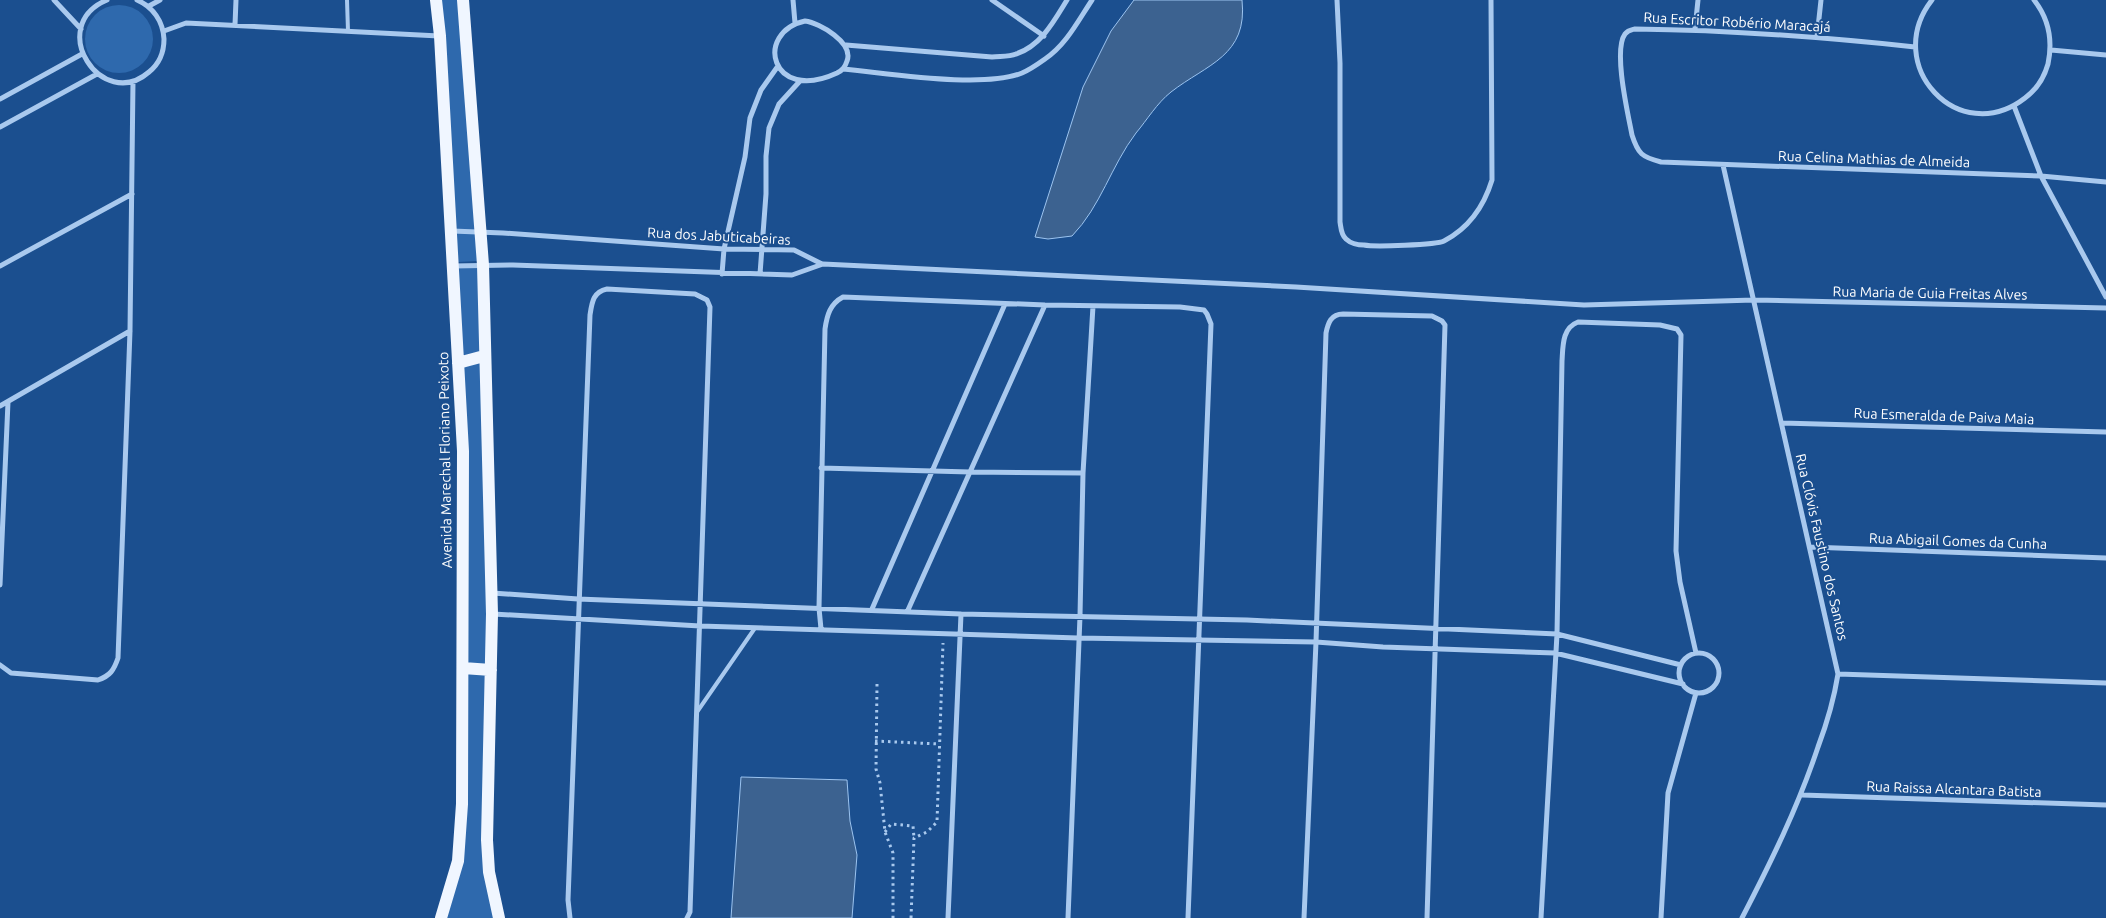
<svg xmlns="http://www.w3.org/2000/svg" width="2106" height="918" viewBox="0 0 2106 918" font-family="Ubuntu,sans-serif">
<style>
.green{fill:#2e69ad}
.water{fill:#3c6290;stroke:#9cc4f0}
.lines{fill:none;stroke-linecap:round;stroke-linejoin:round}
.path{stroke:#a9c9ee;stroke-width:3;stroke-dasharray:2.5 4;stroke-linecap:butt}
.lane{stroke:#a9c9ee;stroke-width:4}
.street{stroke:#a9c9ee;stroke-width:5}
.primary{stroke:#f0f6ff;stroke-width:12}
.labels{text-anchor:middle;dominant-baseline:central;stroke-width:4;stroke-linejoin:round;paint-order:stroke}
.street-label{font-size:14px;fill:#fff;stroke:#1b4f8f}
</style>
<rect width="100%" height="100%" fill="#1b4f8f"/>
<path class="green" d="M440,0h20l17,261 -19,1z
M85 39a34 34 0 1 1 68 0a34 34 0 1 1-68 0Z
M456,268h25l2,86 -22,5z
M481,359l7,307 -25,-1 -2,-301z
M466,671l21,3 8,244h-50l17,-58z"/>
<path class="water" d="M1134,0h108c6,56 -35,64 -71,92 -14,11 -24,28 -35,41 -25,33 -35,73 -64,103l-24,3 -13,-2 48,-150 28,-56z
M741,777l106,3 3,41 7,34 -5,63h-121z"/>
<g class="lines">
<path class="path" d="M877,684l-1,85 4,14 5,49 8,21v65
M875,741l64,3
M885,832l6,-8 22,2 1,12
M911,918l3,-80 13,-6 10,-10 6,-179"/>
<path class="lane" d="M347,0l1,31
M697,712l58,-84"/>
<path class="street" d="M54,0l27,29
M107,0c-62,26 -5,113 42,72 10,-8 15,-20 15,-33 -1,-18 -11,-32 -27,-39
M793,0l2,23
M992,0l52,36
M1337,0l3,63v159c1,6 1,13 6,17 4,4 12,6 18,6 10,2 72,0 80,-4 25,-13 40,-35 48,-61l-1,-180
M1932,0c-51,65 27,149 93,98 11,-8 19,-20 23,-34 5,-24 1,-45 -14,-64
M149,6l11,-6
M805,21c15,2 49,22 42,40 -2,6 -4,9 -10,12 -67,31 -83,-41 -32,-52z
M235,25l1,-25
M1695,29l3,-29
M164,31l22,-8 253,13
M1817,37l4,-37
M846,45l146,12c8,-1 17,0 24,-3 25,-8 38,-33 51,-54
M1915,47c-93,-10 -186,-17 -280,-18 -4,1 -7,1 -10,5 -12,16 3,80 7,101 6,19 10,22 29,27l380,14 65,6
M2051,50l55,5
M843,69c45,4 139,20 179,4 7,-3 16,-9 23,-14 21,-14 33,-38 47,-59
M0,99l82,-45
M2014,106l27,70 65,121
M0,127l97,-53
M1723,165l115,509c-4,25 -11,49 -20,73 -20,60 -47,115 -76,171
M452,231l51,2 221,16 70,1 28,14
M0,266l132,-72
M453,266l60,-1 279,10 31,-11 473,23 288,18 170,-5 352,8
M722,274l2,-25 21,-92 5,-39 11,-28 17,-24
M760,274l6,-80v-38l3,-28 10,-24 21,-23
M0,406l130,-75
M1782,423l324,9
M821,468l149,4 113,1
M1810,547l296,11
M0,585l8,-183
M492,593l86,6 383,15 286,6 310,14 124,31
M872,609l133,-305
M908,610l137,-305
M493,614l207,12 378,12 238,4 67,5 172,6 128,31
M821,629l-2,-21 6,-279c2,-14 5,-25 18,-32l202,8 135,2 24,3 3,4 4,10 -23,594
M1679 673a20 20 0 1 1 40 0a20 20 0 1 1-40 0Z
M0,665l11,8 87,7c12,-4 16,-10 20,-22l12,-327 3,-250
M1838,674l268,9
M1802,795l304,10
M570,918l-2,-18 22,-585c2,-13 3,-23 17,-26l88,5 12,6 3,7 -20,605 -3,6
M948,918l13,-304
M1068,918l12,-302 3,-143 10,-167
M1304,918l12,-276 10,-309c2,-10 5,-19 17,-19l89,2 10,5 3,4 -18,593
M1541,918l16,-284 5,-273c1,-15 0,-33 16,-39l82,3 17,4 4,6 -5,216 4,31 16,71
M1661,918l7,-125 28,-100"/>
<path class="primary" d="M436,0l4,36 23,415 -1,353 -4,57 -17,57
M463,0l20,265 9,349 -5,226 2,32 10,46
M458,363l26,-7
M463,668l28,2"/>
</g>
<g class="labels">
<g class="street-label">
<text transform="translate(1737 22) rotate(3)">Rua Escritor Robério Maracajá</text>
<text transform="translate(1874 159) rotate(2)">Rua Celina Mathias de Almeida</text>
<text transform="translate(719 236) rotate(3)">Rua dos Jabuticabeiras</text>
<text transform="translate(1930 293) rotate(1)">Rua Maria de Guia Freitas Alves</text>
<text transform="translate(1944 416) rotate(2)">Rua Esmeralda de Paiva Maia</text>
<text transform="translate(445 460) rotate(-91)">Avenida Marechal Floriano Peixoto</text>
<text transform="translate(1958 541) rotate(2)">Rua Abigail Gomes da Cunha</text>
<text transform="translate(1822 547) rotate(77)">Rua Clóvis Faustino dos Santos</text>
<text transform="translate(1954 789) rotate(2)">Rua Raissa Alcantara Batista</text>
</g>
</g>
</svg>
